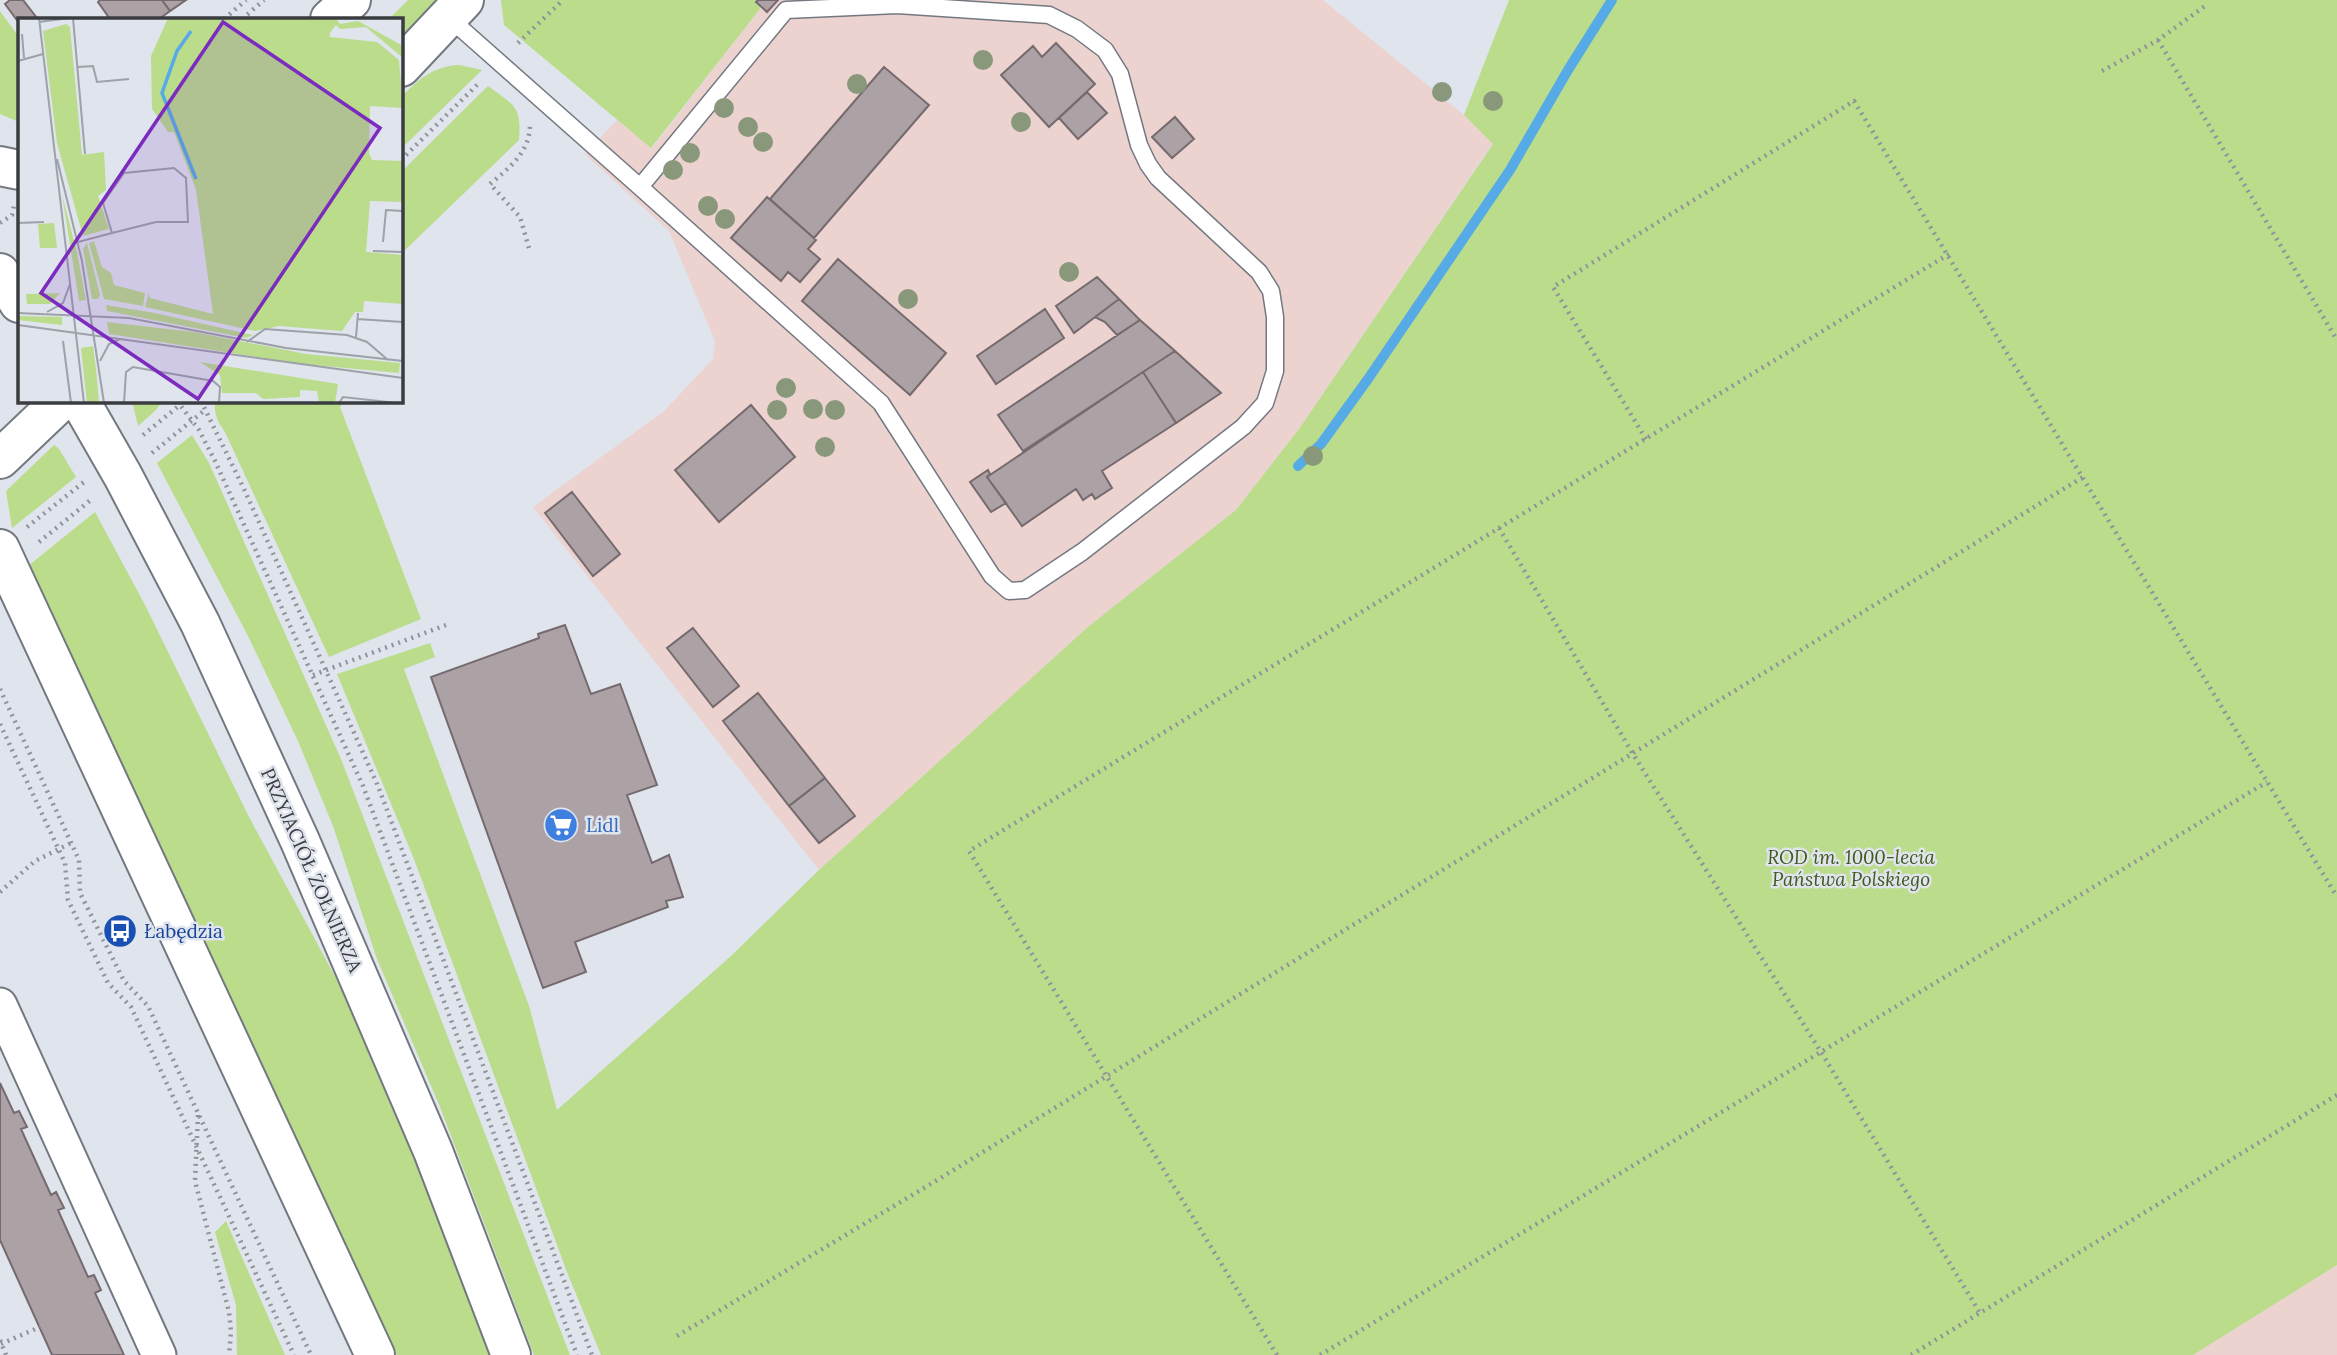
<svg xmlns="http://www.w3.org/2000/svg" width="2337" height="1355" viewBox="0 0 2337 1355" font-family="Lora,serif">
<style>
.industrial{fill:#edd3d0}
.green{fill:#badc8b}
.lines{fill:none;stroke-linecap:round;stroke-linejoin:round}
.stream{stroke:#56abe6;stroke-width:10}
.building{fill:#aca1a4;stroke:#756a6e;stroke-width:2}
.service-casing{stroke:#737880;stroke-width:19}
.minor-casing{stroke:#737880;stroke-width:37}
.tertiary-casing{stroke:#737880;stroke-width:42}
.path{stroke:#90949a;stroke-width:4.5;stroke-dasharray:2 5;stroke-linecap:butt}
.service{stroke:#fff;stroke-width:16}
.minor{stroke:#fff;stroke-width:33}
.tertiary{stroke:#fff;stroke-width:38}
.tree{fill:#89987b}
.labels{text-anchor:middle;dominant-baseline:central;stroke-width:5;stroke-linejoin:round;paint-order:stroke}
.shop-label{font-size:19px;fill:#366cbe;stroke:#dfe4ed;text-anchor:start}
.park-label{font-size:19px;font-style:italic;fill:#42591d;stroke:#dfe4ed}
.street-label{font-size:19px;fill:#3a3c40;stroke:#dfe4ed}
.transit-label{font-size:19px;fill:#164399;stroke:#dfe4ed;text-anchor:start}
.inset-river{fill:none;stroke:#56abe6;stroke-width:3.5}
.inset-road{fill:none;stroke:#9da1a8;stroke-width:2}
.view{fill:#7b2cbf;fill-opacity:0.15;stroke:#7b2cbf;stroke-width:3.5}
.inset-edge{fill:none;stroke:#3a3c40;stroke-width:3.5}
</style>
<rect width="100%" height="100%" fill="#dfe4ed"/>
<path class="industrial" d="M767,0h556l141,115 29,28 -194,286 -63,81 -147,116 -270,244 -286,-363 131,-96 49,-52 2,-18 -46,-110 -84,-77 32,-34 35,28z
M2337,1265v90h-144z"/>
<path class="green" d="M408,0h28l-35,38v-19h-12z
M501,0h266l-116,148 -147,-123z
M1509,0h828v1265l-144,90h-1592l-34,-83 -153,-413 -77,-185 93,-31 5,14 -31,12 125,337 28,104 174,-154 88,-86 270,-244 147,-116 63,-81 194,-285 -29,-29z
M0,11l19,26v85l-19,-8z
M459,65l23,5 -81,79v-52c18,-18 33,-31 58,-32z
M488,86c25,19 34,19 31,54l-118,114v-82z
M132,401h30l-6,9 -18,16z
M215,401h129l-4,6 81,212 -92,38 -104,-225c-8,-11 -11,-18 -10,-31z
M192,435l17,28 132,296 229,596h-36l-94,-248 -63,-148 -44,-133 -35,-85 -50,-105 -91,-173z
M54,445l5,4 17,28 -64,51 -6,-37z
M95,512l50,93 104,212 116,215 16,36 112,287h-96l-369,-789z
M226,1221l59,134h-48l-1,-50 -21,-73z"/>
<g class="lines">
<path class="stream" d="M1298,466l23,-22 47,-65 142,-209 58,-100 44,-70"/>
</g>
<path class="building" d="M10,0h13l14,18 -18,1v4l-14,-19z
M100,0h62l8,11 -11,8h-49l-12,-17z
M162,0h24l-16,11z
M758,0h20l-11,12 -11,-10z
M1056,43l39,41 -46,43 -48,-52 32,-29 9,11z
M884,67l45,38 -115,133 -44,-39z
M1087,92l20,21 -29,26 -19,-21z
M1175,117l19,22 -22,19 -20,-21z
M767,197l49,43 -8,9 12,10 -20,23 -12,-10 -7,9 -50,-43z
M838,259l108,94 -36,42 -108,-94z
M1097,277l22,22 -45,34 -18,-27z
M1119,299l21,21 -23,15 -12,-13 -10,-5z
M1045,309l19,29 -68,46 -19,-28z
M1140,320l35,31 -152,100 -25,-36z
M1175,351l46,42 -45,30 -33,-51z
M1143,372l33,51 -74,48 10,17 -17,11 -3,-5 -9,6 -7,-11 -54,37 -35,-49z
M751,405l44,52 -76,65 -44,-52z
M988,470l2,4 -3,3 19,26 -15,9 -21,-30z
M572,492l48,62 -27,22 -48,-63z
M565,625l26,69 29,-10 37,101 -30,10 25,68 17,-8 14,42 -17,4 2,6 -93,35 11,30 -43,16 -112,-311 108,-39 -1,-4z
M693,628l46,58 -26,21 -46,-59z
M758,693l67,85 -36,28 -66,-85z
M825,778l30,38 -36,27 -30,-37z
M0,1083l14,30 5,-2 8,16 -6,2 30,66 5,-3 8,16 -6,2 30,67 6,-2 7,15 -6,3 29,62h-72l-52,-115z"/>
<g class="lines">
<g class="service-casing">
<path id="service" d="M448,17l192,170 146,-177 111,-5 152,10 28,14 28,21 15,24 19,71 9,19 10,14 101,94 12,19 4,26v54l-10,32 -22,24 -161,125 -57,38 -16,1 -17,-15 -111,-173 -241,-216"/>
</g>
<g class="minor-casing">
<path id="minor" d="M0,1005l159,350"/>
</g>
<g class="tertiary-casing">
<path id="tertiary" d="M330,19l21,-19
M401,67l63,-67
M0,166l19,4
M0,273l19,30
M80,401l43,75 77,147 100,218 133,310 78,204
M0,459l61,-58
M0,549l375,806"/>
</g>
<path class="path" d="M224,19l22,-19
M242,19l22,-19
M2158,40l179,300
M518,43l45,-43
M2102,71l56,-31 47,-34
M401,160l79,-78
M0,223l12,-8 2,-9
M529,248l-9,-31 -30,-33c19,-16 39,-31 40,-58
M177,401l22,29 16,31 148,325 214,569
M201,401l43,88 134,297 214,569
M143,435l37,-30
M1646,439l-93,-152 301,-186 483,796
M152,453l53,-43
M27,527l57,-45
M1499,528l134,226 188,298 159,261
M39,542l53,-43
M313,675l133,-50
M0,689l79,171 1,33 44,88 24,25 163,349
M0,724l65,139 3,37 40,83 23,24 163,348
M0,892l35,-31 36,-18
M198,1115l-3,66 34,131 2,19 -2,24
M677,1336l257,-154 1149,-705
M0,1340l6,15
M1,1344l39,-17
M1277,1355l-308,-504 980,-597
M1320,1355l947,-573
M1911,1355l426,-260"/>
<use href="#service" class="service"/>
<use href="#minor" class="minor"/>
<use href="#tertiary" class="tertiary"/>
</g>
<g class="tree">
<circle cx="983" cy="60" r="10"/>
<circle cx="857" cy="84" r="10"/>
<circle cx="1442" cy="92" r="10"/>
<circle cx="1493" cy="101" r="10"/>
<circle cx="724" cy="108" r="10"/>
<circle cx="1021" cy="122" r="10"/>
<circle cx="748" cy="127" r="10"/>
<circle cx="763" cy="142" r="10"/>
<circle cx="690" cy="153" r="10"/>
<circle cx="673" cy="170" r="10"/>
<circle cx="708" cy="206" r="10"/>
<circle cx="725" cy="219" r="10"/>
<circle cx="1069" cy="272" r="10"/>
<circle cx="908" cy="299" r="10"/>
<circle cx="786" cy="388" r="10"/>
<circle cx="813" cy="409" r="10"/>
<circle cx="777" cy="410" r="10"/>
<circle cx="835" cy="410" r="10"/>
<circle cx="825" cy="447" r="10"/>
<circle cx="1313" cy="456" r="10"/>
</g>
<defs>
<g id="supermarket-disc" transform="scale(1.75)"><circle r="9.5" fill="#3f7fe0" stroke="#dfe4ed"/><path d="M-6-5.5h2.5l.6 2H6L4.5 2H-2.5L-4.4-4H-6ZM-1.5 3.2a1.3 1.3 0 1 0 .1 0ZM3 3.2a1.3 1.3 0 1 0 .1 0Z" fill="#fff"/></g>
<g id="bus-disc" transform="scale(1.75)"><circle r="9.5" fill="#1a4fb4" stroke="#dfe4ed"/><path d="M-5-6H5V4H4V6H2V4H-2V6H-4V4H-5ZM-3.5-4V0h7V-4ZM-3.5 1.2v1.5H-2V1.2ZM2 1.2v1.5H3.5V1.2Z" fill="#fff"/></g>
</defs>
<g fill-rule="evenodd">
<use href="#supermarket-disc" x="561" y="825"/>
<use href="#bus-disc" x="120" y="931"/>
</g>
<g class="labels">
<g class="shop-label">
<text x="586" y="825">Lidl</text>
</g>
<g class="park-label">
<text x="1851" y="857">ROD im. 1000-lecia<tspan x="1851" dy="22">Państwa Polskiego</tspan></text>
</g>
<g class="street-label">
<text transform="translate(312 870) rotate(66)">PRZYJACIÓŁ ŻOŁNIERZA</text>
</g>
<g class="transit-label">
<text x="144" y="931">Łabędzia</text>
</g>
</g>
<g transform="translate(18 18)">
<rect width="385" height="385" fill="#dfe4ed"/>
<path d="M150,0h168l4,6 18,-3 45,25v12l-37,-31 -26,2 -4,-4 -6,8v4l47,5 22,18 4,48 -33,-2 -1,47 3,7 31,1v41l-33,-1 -4,51 37,3v49l-39,-3 -1,11h-8l-13,19 -63,-5 -24,5 -110,-24 4,-14 1,5 63,16 -17,-124 -22,-58h-6l-16,-23 -1,-53zM48,6l4,3 12,128 22,-3 2,38 -8,6 11,33 -26,7 -26,-93 -14,-112zM44,177l15,57 9,48 -7,1zM36,205l3,25h-17l-2,-24zM76,223l8,26 9,6 3,12 31,8 -2,13 -39,-7 -15,-56zM69,225l13,52 -2,4h-6l-9,-50zM42,275l-10,11h-23l-1,-10zM88,287l49,8 98,22 -7,3 -139,-27zM0,298l44,1v8l-44,-5zM89,304l87,10 112,22 94,9 -1,10 -96,-9 -194,-30zM75,328l3,23 3,34h-12l-6,-55zM182,344l138,22 -3,19h-16l-2,-12 -17,-1v7l-37,2 -7,-6h-34l-2,-18z" fill="#badc8b"/>
<path class="inset-river" d="M173,13l-14,20 -15,42 34,86"/>
<path class="inset-road" d="M21,0l45,385M55,0l12,136M21,4l30,-4M4,16l2,24M0,43l25,-7M60,49l15,-1 4,16 32,-3M39,141l25,102 22,142M0,205l26,-1M60,224l34,-9 -9,-30 21,-30 50,-5 12,10 2,44h-32l-44,11M365,224l3,-32 17,1M355,233l30,1M29,294l16,-9 7,-19M0,295l111,5 157,30 117,13M339,301l46,3M0,307l385,53M338,319l2,-24M45,323l8,62M229,324l18,-13 82,6 20,7 21,18M82,343l9,-17 11,-5M106,385l2,-31 7,-5 80,14 7,6 -1,16M321,385l4,-6 54,6"/>
<path class="view" d="M205,4l157,106 -182,271 -157,-106z"/>
<rect width="385" height="385" class="inset-edge"/>
</g>
</svg>
